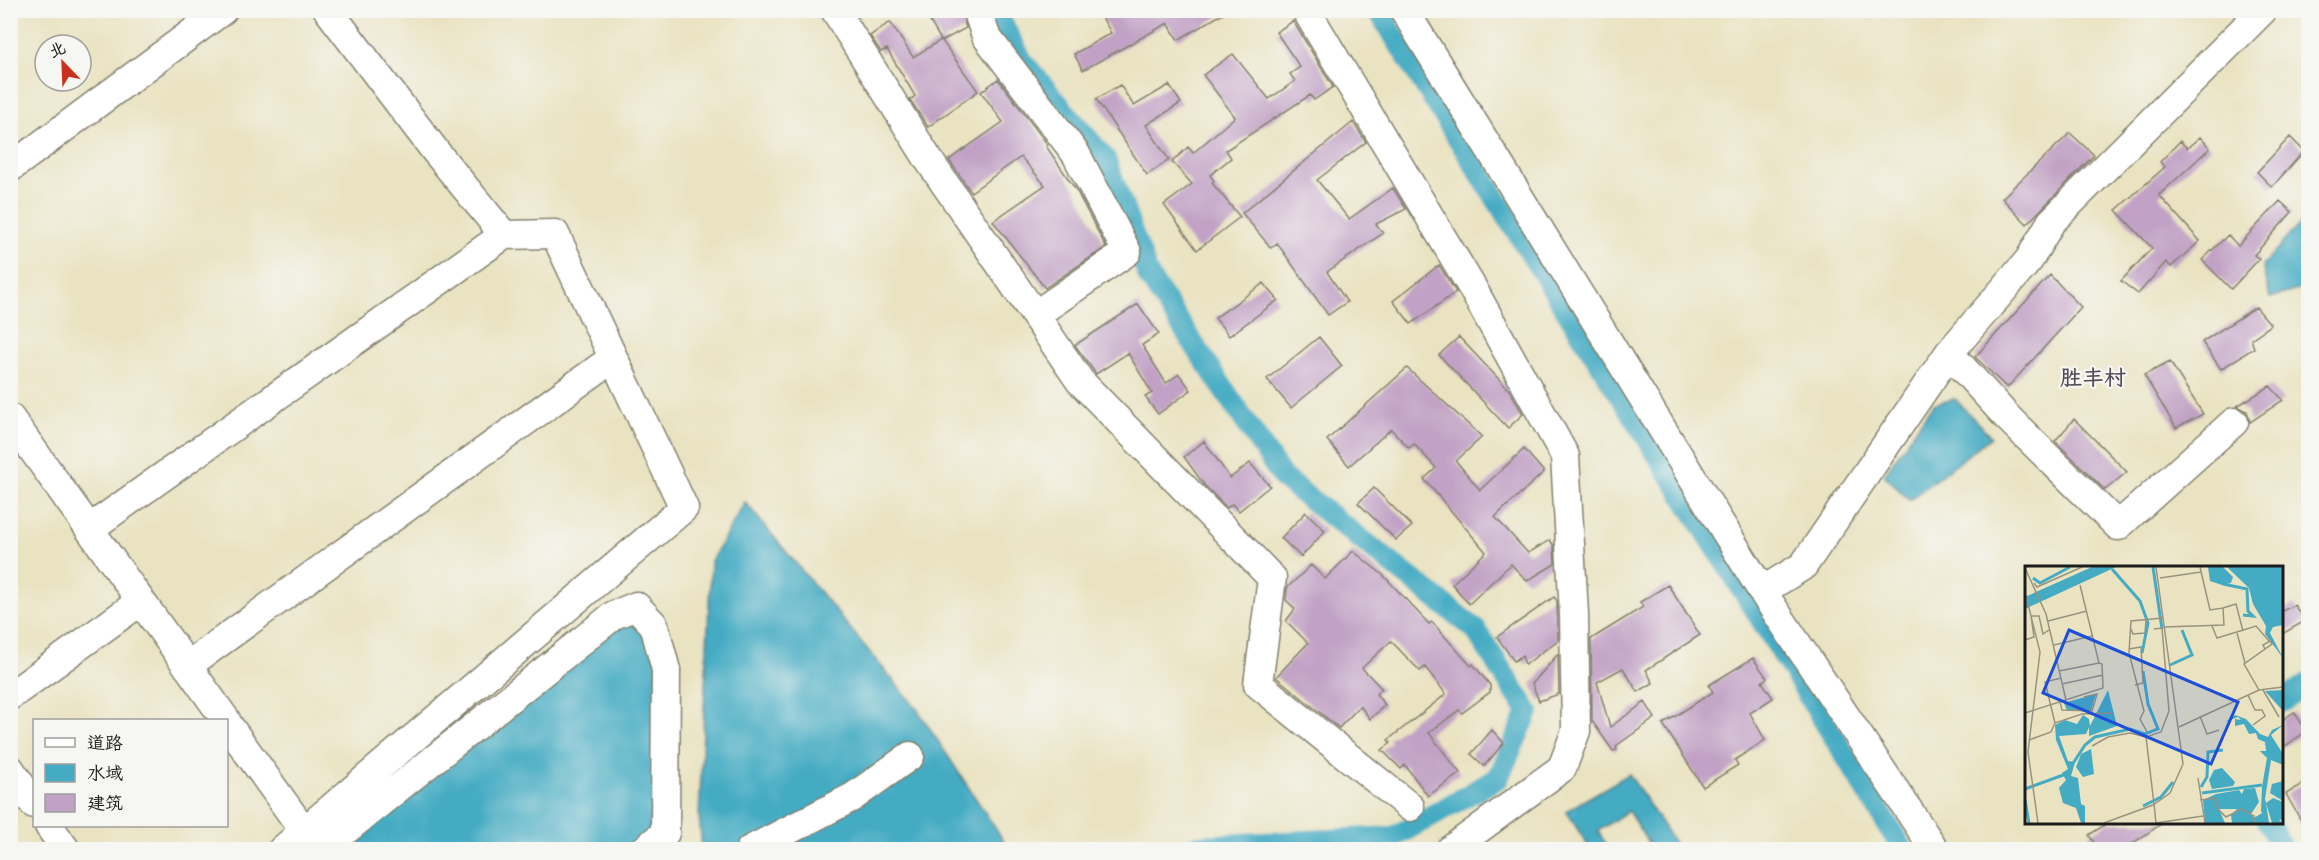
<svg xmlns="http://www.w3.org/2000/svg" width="2319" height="860" viewBox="0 0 2319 860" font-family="Sriracha,'LXGW WenKai TC',sans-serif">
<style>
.water{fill:#44abc3;stroke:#306470;stroke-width:1.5}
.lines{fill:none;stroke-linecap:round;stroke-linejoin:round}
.canal{stroke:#44abc3;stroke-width:22}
.building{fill:#c1a1c5}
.minor-casing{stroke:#83806f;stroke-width:31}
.minor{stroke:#fff;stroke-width:28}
.labels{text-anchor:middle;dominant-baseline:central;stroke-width:4.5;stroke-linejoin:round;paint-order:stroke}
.quarter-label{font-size:22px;font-weight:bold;fill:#564b57;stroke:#f6f6f2}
.inset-river{fill:none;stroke:#44abc3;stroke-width:3}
.inset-road{fill:none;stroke:#989380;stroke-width:1.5}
.view{fill:#1d4ed8;fill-opacity:0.15;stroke:#1d4ed8;stroke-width:3}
.inset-edge{fill:none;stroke:#1c1c1c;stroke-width:3}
</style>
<rect width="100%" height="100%" fill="#f6f6f2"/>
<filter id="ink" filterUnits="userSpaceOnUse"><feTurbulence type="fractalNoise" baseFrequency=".0167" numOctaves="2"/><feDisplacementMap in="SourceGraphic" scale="12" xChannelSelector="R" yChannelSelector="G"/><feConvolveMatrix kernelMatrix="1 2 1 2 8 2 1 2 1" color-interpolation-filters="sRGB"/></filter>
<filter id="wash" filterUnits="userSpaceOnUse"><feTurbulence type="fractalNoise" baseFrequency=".008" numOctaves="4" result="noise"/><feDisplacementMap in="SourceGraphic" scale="24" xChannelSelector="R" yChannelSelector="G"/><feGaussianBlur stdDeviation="1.35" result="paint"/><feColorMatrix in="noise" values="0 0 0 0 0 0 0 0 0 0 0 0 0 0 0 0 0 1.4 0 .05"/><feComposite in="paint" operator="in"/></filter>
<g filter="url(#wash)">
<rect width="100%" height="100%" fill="#eae3c2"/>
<path class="water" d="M2308,214v73l-38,11 -8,-32z
M1955,399l36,38 -82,63 -25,-25 49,-71z
M745,502l172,207 92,140 -307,1 -3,-34 12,-255z
M624,615l19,7 16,43 -2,169 -32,15 -292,1z
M1629,774l49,75h-26l-24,-38 -30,20 11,18h-19l-24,-38z"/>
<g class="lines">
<path class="canal" d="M995,10l27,51 83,98 44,118 134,201 192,151 53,83 -30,66 -104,59 -197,9 -6,4
M1378,10c174,281 354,557 525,840
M2282,702l26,-18
M2268,822l15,28"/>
</g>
<g id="blocks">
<path class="building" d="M923,10h38l5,18 -24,13 36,50 -50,36 -18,-27 5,-4 -28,-47 -6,3 -11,-16 20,-14 23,35 28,-17z
M1098,10h131l-51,30 -10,-17 -85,47 -9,-16 37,-21z
M1293,21l40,66 -19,13 -4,-5 -84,55 5,8 -21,17 4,6 -2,2 28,34 -43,33 -33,-45 28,-21 -20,-22 16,-15 5,6 42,-36 -32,-42 30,-21 36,45 26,-18 -5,-7 10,-7 -24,-35z
M998,79l50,66 -2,1 30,44 30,57 -61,41 -52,-67 52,-36 -24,-28 -50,35 -22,-32 54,-38 -22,-30z
M1120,85l14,21 35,-21 12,18 -35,22 23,35 -22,15 -51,-76z
M1353,122l13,20 -49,38 32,39 44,-31 13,21 -30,15 7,9 -56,39 20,30 -19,13 -51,-72 -6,5 -29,-35z
M2070,133l24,22 -67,69 -25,-26z
M2200,137l10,11 -51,47 41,46 -29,26 -5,-5 -28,32 -17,-13 31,-33 -36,-38 49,-43 -5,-5 20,-21 7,7z
M2290,137l14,14 -32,36 -15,-15z
M2280,201l12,11 -38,43 5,4 -28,30 -29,-29 26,-25 10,11z
M1439,265l17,27 -45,32 -18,-23z
M2050,275l31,32 -74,81 -32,-31z
M1264,283l14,17 -49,36 -14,-18z
M1138,304l21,30 -17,11 24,38 13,-9 12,16 -33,24 -13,-17 7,-4 -24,-40 -32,21 -21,-29z
M2256,307l15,18 -20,14 3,9 -33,21 -19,-27z
M1319,337l23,29 -51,42 -24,-29z
M1459,337l51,54 13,23 -15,14 -69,-73z
M2170,362l33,52 -27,14 -32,-53z
M1407,368l75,69 -26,24 24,29 44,-41 20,23 -49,45 33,36 22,-13 4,6 1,18 -28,17 -16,-17 -42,40 -17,-20 34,-32 -62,-73 12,-11 -22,-24 -5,4 -18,-19 -42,37 -22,-26z
M2270,386l13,14 -33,22 -3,-11 -10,-5z
M2074,419l53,53 -22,18 -50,-49z
M1204,441l26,37 20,-15 20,23 -31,25 -7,-7 -5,4 -22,-22 -21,-29z
M1374,488l38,38 -16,14 -38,-37z
M1306,512l19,19 -24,26 -20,-19z
M1353,551l30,24 46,49 3,-2 39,44 2,-2 17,21v7l-28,21 -3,-3 -30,23 31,40 -32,23 -23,-31 -4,4 -19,-19 9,-7 -3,-3 58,-46 -21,-27 -5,4 -29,-30 -29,27 20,21 -6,5 9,11 -15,14 -10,-13 -21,22 -63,-51 32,-34 -22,-22 9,-12 -9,-9 1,-12 24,-23 14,14z
M1668,585l32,50 -54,35 7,13 -15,9 -15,-24 -26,14 13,45 35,-25 10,16 -39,28 1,4 -4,1 -21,-30 -1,-82 52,-32 -3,-5z
M1554,597l3,4 1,39 -33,25 -3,-9 -8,5 -17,-24z
M2294,605l11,16 -23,13v-23z
M1558,654l1,40 -20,7 -7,-17z
M1753,658l14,20 -5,4 11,16 -23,15 15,27 -30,20 3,5 -35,22 -40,-63 50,-32 -4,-7z
M2294,712l13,19 -25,17v-28z
M1492,730l12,13 -20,23 -13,-12z
M2308,781v52l-22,-39z
M2109,822h55l-40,27h-26l-9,-14z"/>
</g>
</g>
<g filter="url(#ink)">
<use href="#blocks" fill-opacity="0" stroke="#83806f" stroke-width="1.5"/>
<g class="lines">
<g class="minor-casing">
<path id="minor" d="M328,10l108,142 68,83
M835,10l95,152 150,219 192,197 -14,106 152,123
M977,10l9,26 90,118 51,98 -92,63
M1306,10l167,279 92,167 9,158 2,117 -14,37 -112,82
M1404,10l358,581 173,259
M10,168l213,-158
M1949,353l59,65 110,108 116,-104
M10,418l216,302
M89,529l415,-294 51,-1 129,274 -402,342
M1762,591l41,-25 146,-213 80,-93 22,-38 212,-212
M187,666l426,-308
M10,696l131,-95
M226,722l78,109
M10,769l24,35
M49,826l17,24
M321,850l293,-235 22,-9 18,19 12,45 -1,163 -21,17
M750,850l103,-53 57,-41"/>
</g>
<use href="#minor" class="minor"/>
</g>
</g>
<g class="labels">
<g class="quarter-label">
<text x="2093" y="377">胜丰村</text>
</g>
</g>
<g transform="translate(2025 566)">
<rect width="258" height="258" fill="#eae3c2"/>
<path d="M67,1h24l-91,42v-12zM183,1h15l10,10 -2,6 -9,2 -12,-4zM202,1h56v58l-10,2 -3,6 13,25 -18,-24 1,-8 -13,-22 -4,-16zM83,124l9,36 -28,10v-9l-3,7 -27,2 9,25 7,1 -4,14 7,2 3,26 4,2v17h-4l-5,-15 -13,-5 -4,-15 7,-8 -4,-7 6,-4 -12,-29 -1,-15 10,-5 12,4 6,-9 6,4 1,7zM258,124v21l-18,-20zM71,128l-5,17h-24l-3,-8zM210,149l11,4 14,15 8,3 4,-7 11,-5 -12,10 12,19v11l-12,-5 -6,39 1,4 7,-5 10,4v17l-4,1 4,3h-11l-6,-20 3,20h-37l-1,-8 6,-6h-18l6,14h-20l-2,-23 13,-6 23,-4 3,4 2,-5 11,-1 4,14 -8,12 3,4 8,-5 3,6 -4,-8 1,-24 5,-29 -7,-7h6l-1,-9 -7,-3 -2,-6 -7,1 -5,-10 -9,2v-7l6,1 -3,-3 -13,5zM66,183l3,25 -11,3 -7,-10 5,-13zM197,202l13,14 -2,4 -21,3 -3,-9 5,-10zM258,215v20l-13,-8 2,-9z" fill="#44abc3"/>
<path class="inset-river" d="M128,1l9,62M87,3l28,32 8,22 -6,30M8,12l7,5 30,-16M198,18l24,5 1,22 5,5 -10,-1M145,99l22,-10 -10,-25M47,199l13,-20 10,-8 35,-8 15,5 13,-5 -10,-25 -5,-33M176,221l6,-10 1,-25 15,-2M0,223l41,-15M177,227l60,-8M0,234l4,23M118,240l18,-9 12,-15"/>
<path class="inset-road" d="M0,2l21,46 20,86M135,12l41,-6M9,17l3,4 45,-20M55,19l19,78M0,26l15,60 -12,100 10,71M198,42l13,-4 7,27M23,55l39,-10M187,60l5,12 39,-12 13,15M139,61l60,-2 -1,-17 -13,2 -10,-43M106,63l2,5 12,-1 1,-13M212,67l8,30M0,74l9,-3 -3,-21h8l4,18 6,-4M29,79l38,-9M104,83l12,-2 2,36 -8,2M37,118l41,-9M234,124l-15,-26 28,-20 -2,-3 -7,4 2,4M238,124l16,27M223,129l7,15h7l3,6 -12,9M35,136l2,8 30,1 5,-17 -13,3M0,147l78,-25 -1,-24 -3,-1 -40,8M175,150l7,18 12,-4M30,157l27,-9 30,-1M154,161l80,-37 24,-3M122,166l-7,-13 4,-8 -15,-58 2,-32 32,-3M121,171l8,67M4,174l22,-8 4,-9 -10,-41 16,-4M67,180l16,-9 22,-4 16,4 15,-5 8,-21 -7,-83 -8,1M173,212l7,45M175,234l14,-2 5,12 7,7 4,-2M129,238l2,19M205,249l11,-6 13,7 1,7M79,257l49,-18 17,-12 13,-29 -27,-197M131,257l47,-7"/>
<path class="view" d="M44,64l169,72 -27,62 -168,-71z"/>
<rect width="258" height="258" class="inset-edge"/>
</g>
<rect width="2319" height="860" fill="none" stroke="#f6f6f2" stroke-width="36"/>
<rect x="33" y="719" width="195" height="108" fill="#f6f6f2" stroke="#9f9f9c" stroke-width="1.5"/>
<rect x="45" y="738" width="30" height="9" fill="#ffffff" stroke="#9f9f9c" stroke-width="1.5"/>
<text x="87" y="749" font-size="18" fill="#1c1c1c">道路</text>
<rect x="45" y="764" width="30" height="18" fill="#44abc3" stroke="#9f9f9c" stroke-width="1.5"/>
<text x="87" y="779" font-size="18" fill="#1c1c1c">水域</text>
<rect x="45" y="794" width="30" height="18" fill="#c1a1c5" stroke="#9f9f9c" stroke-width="1.5"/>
<text x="87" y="809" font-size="18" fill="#1c1c1c">建筑</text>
<g transform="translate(63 63) rotate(337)"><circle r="28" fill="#f6f6f2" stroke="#9f9f9c" stroke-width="1.5"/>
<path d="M0-4.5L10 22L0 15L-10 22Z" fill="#c8321e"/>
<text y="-9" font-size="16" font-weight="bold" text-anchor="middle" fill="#1c1c1c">北</text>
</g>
</svg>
